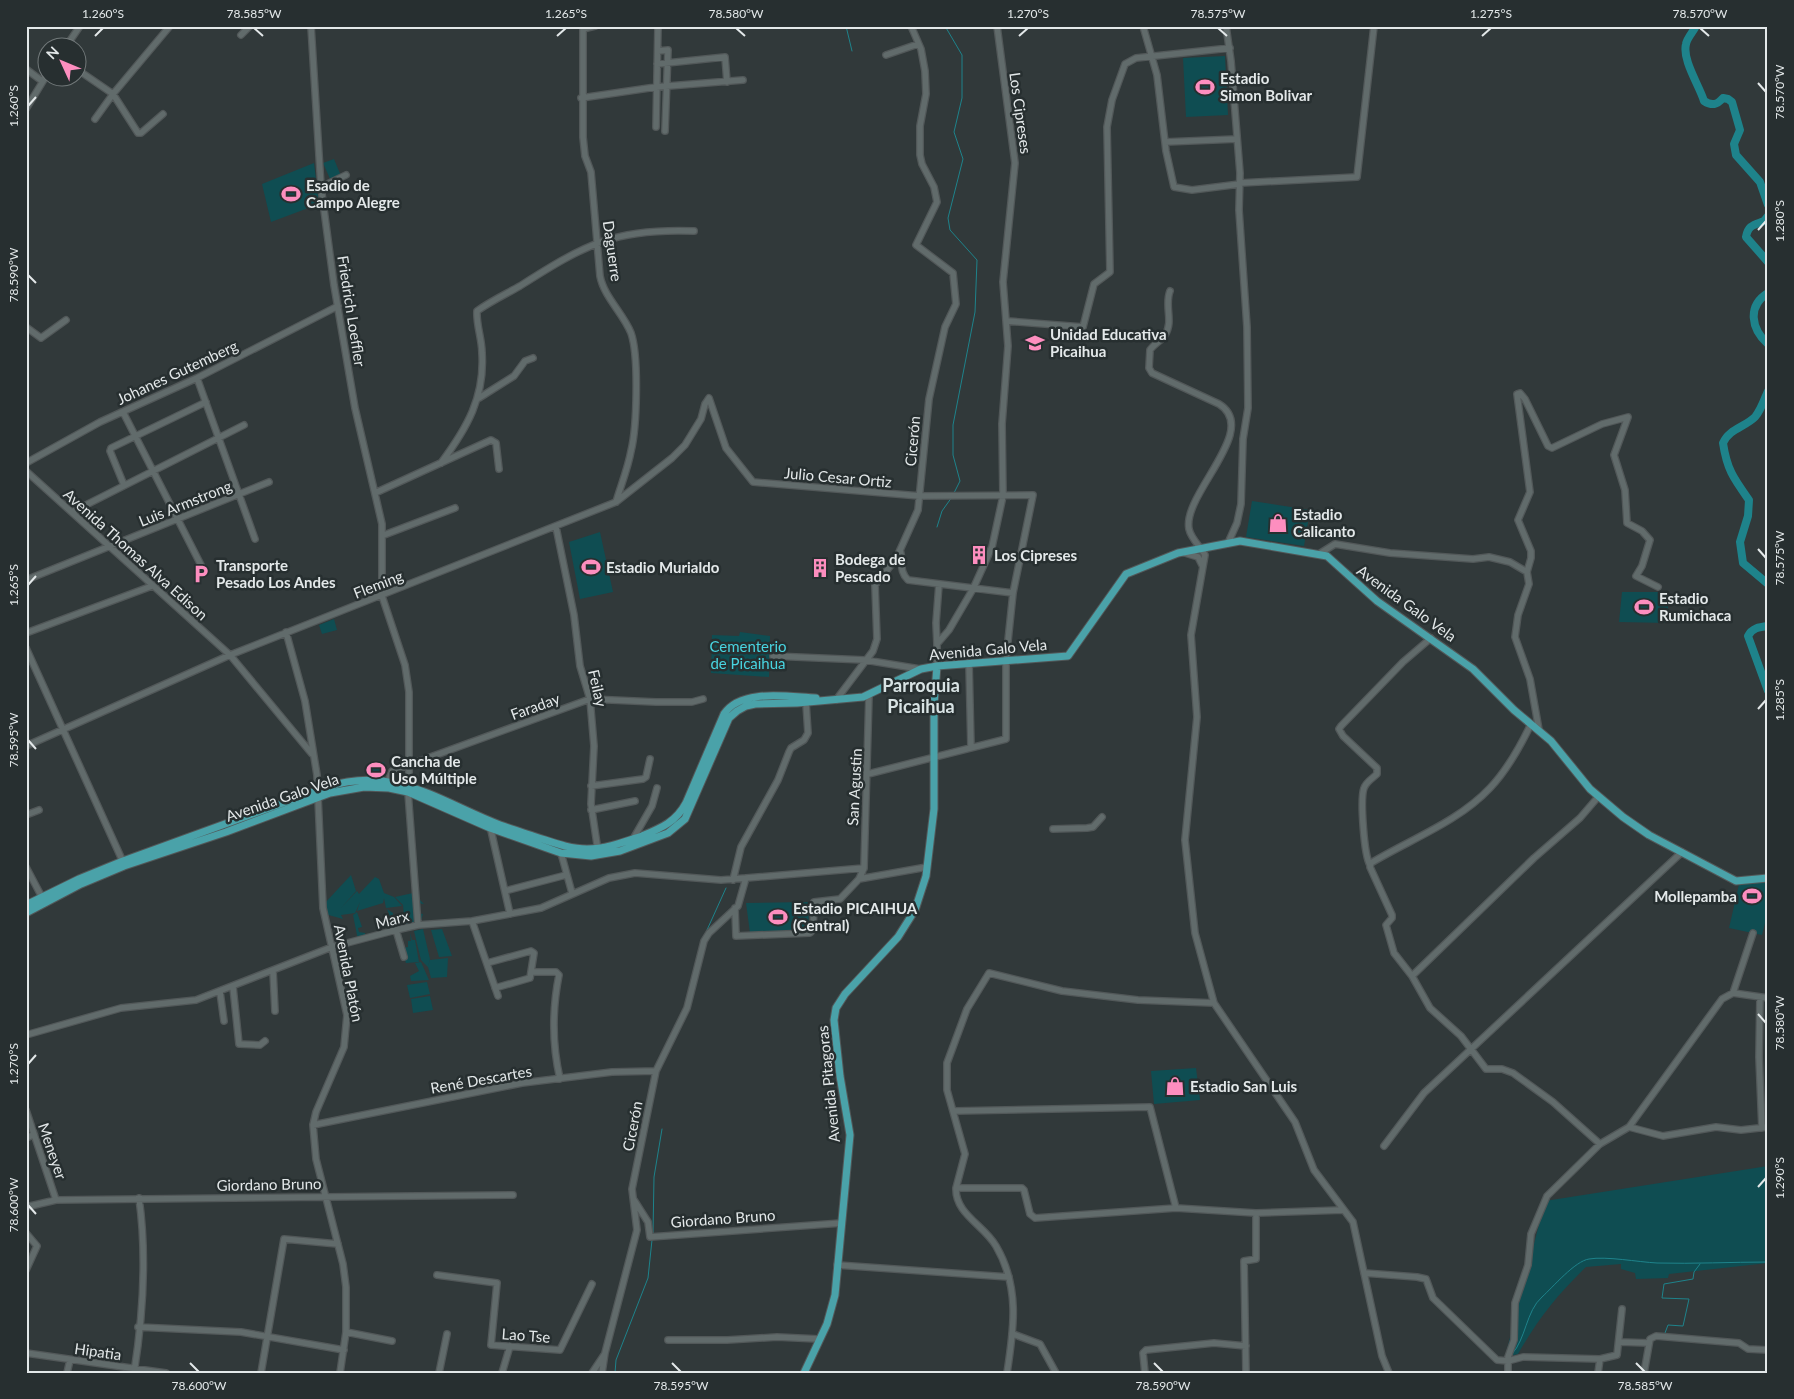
<svg xmlns="http://www.w3.org/2000/svg" width="1794" height="1399" viewBox="0 0 1794 1399" font-family="Lato,sans-serif">
<style>
.green{fill:#0f4d52}
.lines{fill:none;stroke-linecap:round;stroke-linejoin:round}
.stream{stroke:#1e838b;stroke-width:1}
.river{stroke:#1e838b;stroke-width:8}
.minor-casing{stroke:#525859;stroke-width:8}
.major-casing{stroke:#525859;stroke-width:9}
.minor{stroke:#616b6b;stroke-width:5.5}
.major{stroke:#4aa2a9;stroke-width:7}
.ticks{fill:none;stroke:#e3e8e9;stroke-width:2}
.labels{text-anchor:middle;dominant-baseline:central;stroke-width:5;stroke-linejoin:round;paint-order:stroke}
.poi-label{font-size:15px;font-weight:bold;fill:#e3e8e9;stroke:#272f30;text-anchor:start}
.street-label{font-size:15px;fill:#e3e8e9;stroke:#272f30}
.park-label{font-size:15px;fill:#48d4e0;stroke:#272f30}
.quarter-label{font-size:18px;font-weight:bold;fill:#d8e3e4;stroke:#272f30}
.neatline{fill:none;stroke:#e3e8e9;stroke-width:2}
.ticks-label{font-size:12px;text-anchor:middle;fill:#e3e8e9}
</style>
<rect width="100%" height="100%" fill="#31393a"/>
<path class="green" d="M1225,56l3,59 -42,2 -3,-59z
M334,159l7,17 -10,5 -8,-18z
M314,163l5,41 -48,18 -9,-38z
M1252,501l58,9 -6,36 -58,-9z
M600,532l13,60 -33,7 -11,-57z
M1622,592h46v31l-49,-1z
M334,619l3,11 -15,4 -3,-9z
M740,632l30,4 -1,41 -58,-4 1,-38 27,1z
M384,762l3,12 -18,3 -3,-10z
M351,875l5,16 -15,17 16,-17 2,3 16,-17 4,2 5,14 10,4 8,9 -16,2 -2,-10 -1,5 -26,8 3,-9 -5,11 -14,2 2,4 -18,-5 -1,-10z
M1740,880l28,2v29l-6,24 -33,-7z
M413,893l11,11 -7,-1v10l6,1 -2,7 6,3 -22,3 -2,-22 -8,-8z
M808,902l1,29 -59,2 -4,-30z
M387,909l6,4v5h5l1,6 5,-1v6l-12,3 -3,-12 2,-1z
M357,912l5,15 -4,1 1,4 6,1 1,5 -8,2 -5,-25z
M423,929l7,30 -2,7 2,-6 18,-2 -1,19 -16,1 -3,-11 -7,-7 -7,-29z
M442,929l10,27 -13,1 -8,-27z
M410,933l2,7h3l4,22 -13,1 -6,-18 3,3 5,-1v-6h3z
M421,962l8,18 -18,1 -1,-5 9,-5 -4,-8z
M427,982l3,12 -20,4 -3,-13z
M430,996l3,14 -20,3 -2,-14z
M1196,1068l4,32 -46,4 -3,-33z
M1768,1166v97l-99,11 -1,4 -32,1 -1,-6 -14,-4v-5l-35,3c-29,28 -48,52 -68,87l-8,2 -4,-3 39,-152z"/>
<g class="lines">
<path class="stream" d="M846,26l6,25
M945,26l17,29v43l-8,34 9,27 -15,59 2,12 27,30 -2,52 -22,113v30l7,26 -6,12
M937,527l5,-16 10,-14
M707,930l19,-42
M653,1233l1,-56 8,-48
M1665,1333l3,-8 15,1 6,-27 -27,-1 2,-14 29,-5 1,-7 6,-8
M1512,1354c14,-15 14,-43 30,-57 11,-10 33,-36 47,-38 17,-3 49,3 68,4 37,1 74,-1 111,-1
M615,1373l1,-13 32,-82 4,-38"/>
<path class="river" d="M1696,26c-3,6 -9,12 -10,18 -4,16 13,41 18,57 8,5 13,4 19,-3l5,1 4,3 8,28 -6,14 2,11 24,27 8,23
M1768,216l-4,5c-10,4 -16,4 -18,16l22,25
M1768,293c-21,13 -17,36 0,51
M1768,391c-4,9 -7,19 -13,26 -10,10 -26,12 -32,26 4,27 11,36 26,57l-1,16 -8,26 3,21 25,21
M1768,626c-9,1 -16,2 -20,10l20,55"/>
<g class="minor-casing">
<path id="minor" d="M311,26l10,161 13,98 21,123 27,116v72l23,69 4,27v94
M583,26v111l2,19 6,16 9,104c4,21 23,37 31,57 8,23 6,94 0,118 -3,17 -10,34 -15,51
M1143,26l14,49 9,76 8,36 18,3 48,-6
M1226,26l5,35 9,112 -1,37 8,117 1,81 -5,31 -2,65 -4,19 -9,20
M583,29l12,-3
M241,35l9,-9
M65,48l15,-22
M658,51l10,-1 -3,81
M886,55l32,-11
M657,64l68,-7 2,25
M26,69l16,12
M78,70l35,24 25,39h3l22,-19
M581,98l75,-11 87,-7
M26,109l22,-36
M95,119l18,-25 57,-68
M656,127l2,-101
M1165,142l72,-3
M1240,183l117,-6 17,-151
M321,187l25,-12
M1170,291c-6,15 4,30 -5,44 -4,6 -11,9 -15,15l-1,18 3,5 67,31c42,26 -37,90 -30,125 2,10 12,18 16,26l-14,80 6,82 -12,123 10,93 19,70 81,119 19,48 39,52 29,134 7,17
M1007,321l76,6 11,-43 16,-12 -3,-145 5,-27 13,-36 11,-6 94,-10
M26,327l15,11 25,-18
M197,378l58,161
M479,398l35,-22 11,-15 8,-3
M123,412l78,153
M26,463l74,-41 97,-44 141,-72
M441,463c26,-35 44,-66 41,-110 0,-14 -6,-29 -5,-42 14,-10 29,-17 43,-25 66,-42 95,-58 174,-55
M26,471l204,184 82,99
M124,485l-14,-34 1,-3 95,-46
M375,493l116,-53 5,3 3,26
M72,512l172,-87
M556,527l18,88 6,51 10,33 4,47 -3,58 7,47
M384,535l71,-27
M900,550c4,12 -2,20 8,30l105,13
M1185,553l13,4 4,8
M1319,554l16,-10 55,9 83,6 16,-2 21,5 17,10
M26,580l243,-98
M286,632l19,69 12,74 6,133 24,107 -3,32 -28,65 -3,13 3,34 27,105 3,23v45l-6,41
M26,633l126,-47
M937,644l-1,-21 3,-39
M26,648l98,216
M773,656l92,4 55,9
M969,663l2,85
M937,666v-22l12,-14 24,-41 19,-42 11,-51 -1,-72 6,-78 -5,-64 12,-119 -18,-137
M836,700l37,-49 4,-12 -2,-54 21,-26 22,-49 11,-111 16,-72 11,-23 -3,-31 -37,-28 21,-43 -3,-15 -12,-23 -2,-9v-29l6,-32 -1,-23 -4,-22 -10,-23
M1531,724c-11,23 -23,45 -41,64 -32,34 -79,51 -119,75l-1,4 22,48v3l-6,7 8,28 18,23 18,32 31,28 25,33h16l11,4 40,29 47,42
M1539,730l-9,-51 -15,-42 3,-22 11,-31 -2,-12 4,-14v-7l-13,-31 12,-28 -13,-98 3,-1 5,6 23,47 4,2 50,-24 26,-7 -14,38 11,35 2,33 15,8 8,9 -8,26 -6,10 22,11
M26,746l204,-91 386,-153 56,-44 13,-13 16,-26 4,-15 4,-6 17,50 27,34 167,14 113,-1 -20,98 -7,67v79l-138,35
M388,781l4,-10 198,-72 66,3h36l11,-3
M591,786l52,-7 3,-2 4,-18
M408,792l10,133
M591,810l44,-9
M26,815l13,-5
M490,826l20,88
M1053,829l34,-1 6,-1 9,-10
M633,839l19,-33 5,-18
M561,853l11,40
M1370,865c-6,-10 -10,-66 -6,-77 2,-6 9,-10 13,-14v-6l-34,-32 -4,-7 2,-3 62,-64 28,-24
M26,867l18,34
M746,878l118,-10
M859,879l68,-12
M733,880l8,-33 37,-67 11,-28 2,-4 13,-8 4,-7 -2,-30
M505,891l61,-16
M735,908l1,28 74,-3 3,-3 1,-28 26,-3 19,-20 5,-11 5,-173
M472,921l26,75
M396,930l8,27
M487,963l44,-12 3,2 -4,25 -35,10
M273,971l2,40
M531,972h25l3,3c-7,35 -7,69 1,104
M1412,976l122,-118 46,-40 18,-21
M233,987l6,57 21,1 5,-4
M220,992l4,29
M1733,993l35,5
M1760,997l-1,60 3,71
M26,1035l95,-27 75,-8 136,-53 64,-17 22,-5 54,-4 69,-13 68,-30 26,-5 86,7 25,-2 -8,28 -29,27 -5,8 -17,67 -31,63 -24,118 5,41 -32,123 -3,20
M26,1110l30,90
M954,1111l196,-4 26,101
M313,1125l209,-42 90,-11 44,-1
M1629,1127l34,9 53,-9 25,3 27,-3
M26,1138l7,-3
M1384,1146l40,-53 258,-241
M956,1188l9,-34 -18,-64v-27l20,-54 22,-36 73,18 76,9 76,3
M634,1200l14,22 2,15 192,-14
M26,1207l30,-7 457,-5
M26,1233l11,13 -11,24
M837,1265l172,12
M1364,1273l53,4 9,2 7,19 64,62 11,1 15,-4 77,2
M437,1275l60,8 -6,62 69,5 32,-66
M138,1327l103,5 103,18
M346,1332l46,9
M1013,1334l27,10 16,29
M668,1340h59l50,-3 42,2
M1619,1342l30,1
M26,1353l140,20
M67,1373l3,-13
M134,1373c9,-57 13,-118 5,-175
M261,1373l23,-134 54,5
M439,1373l8,-39
M502,1373l8,-27
M592,1373l12,-18
M1007,1373c7,-45 13,-86 -11,-127 -12,-21 -41,-32 -40,-58h66l2,2 6,24 5,4 141,-10 80,5 87,-3
M1145,1373l-2,-20 3,-3 68,-7 32,3
M1246,1373l-2,-112 12,-2v-46
M1508,1373v-16l6,-17 1,-37 13,-38 3,-31 16,-38 53,-52 29,-17 93,-128 11,-6 20,-60
M1598,1373l2,-14 17,-4 5,-46
M1644,1373l6,-34 6,-3 83,7 9,6 20,1"/>
</g>
<g class="major-casing">
<path id="major" d="M26,905l53,-26 44,-18 204,-74c68,-22 113,15 173,38 11,4 24,8 36,12 16,5 33,12 51,12 19,0 37,-7 55,-13 19,-8 34,-14 44,-33l38,-89c17,-26 65,-17 92,-16
M26,913l55,-29 43,-18 102,-34 104,-39 34,-6 25,1 19,4 82,36 71,25 30,3 29,-5 48,-18 17,-14 44,-101 8,-7 9,-5 9,-2 42,-1 66,-6 58,-28 16,-3 131,-10 58,-82 52,-21 62,-12 87,15 50,45 96,68 41,41 37,31 39,48 33,28 26,18 87,46 32,-3
M804,1373l23,-49 8,-29 15,-160 -10,-59 -6,-56 2,-12 9,-14 53,-57 17,-27 11,-34 8,-67v-104l3,-39"/>
</g>
<use href="#minor" class="minor"/>
<use href="#major" class="major"/>
</g>
<path class="ticks" d="M254,28l9,8M736,28l9,8M1218,28l9,8M1700,28l9,8M95,36l8,-8M557,36l9,-8M1019,36l9,-8M1482,36l9,-8M1758,83l8,9M28,106l8,-9M1758,230l8,-9M28,275l8,8M1758,549l8,9M28,585l8,-9M1758,709l8,-9M28,740l8,9M1758,1014l8,9M28,1064l8,-9M1758,1187l8,-9M28,1205l8,9M190,1363l9,9M672,1363l9,9M1154,1363l9,9M1636,1363l9,9"/>
<defs>
<g id="stadium-bare" transform="scale(1.5)"><path d="M0-5a6.5 5 0 1 0 0 10a6.5 5 0 1 0 0-10ZM-3.5-1.8h7v3.6h-7Z" fill="#fd8ebf" stroke="#272f30" stroke-width="2.5" paint-order="stroke"/></g>
<g id="school-bare" transform="scale(1.5)"><path d="M0-5L7-2L0 1L-7-2ZM-4 1L0 2.5L4 1V4Q0 6-4 4Z" fill="#fd8ebf" stroke="#272f30" stroke-width="2.5" paint-order="stroke"/></g>
<g id="shop-bare" transform="scale(1.5)"><path d="M-5-2.5h2.3a2.7 3.5 0 0 1 5.4 0H5L5.5 6h-11ZM-1.5-2.5h3a1.5 2.3 0 0 0-3 0Z" fill="#fd8ebf" stroke="#272f30" stroke-width="2.5" paint-order="stroke"/></g>
<g id="building-bare" transform="scale(1.5)"><path d="M-4-6H4V6H1V3H-1V6H-4ZM-2.5-4.3h1.7v1.8h-1.7ZM.8-4.3h1.7v1.8H.8ZM-2.5-1h1.7V.8h-1.7ZM.8-1h1.7V.8H.8Z" fill="#fd8ebf" stroke="#272f30" stroke-width="2.5" paint-order="stroke"/></g>
<g id="parking-bare" transform="scale(1.5)"><path d="M-3.5-5.5H1a3.5 3.5 0 0 1 0 7H-1V5.5H-3.5ZM-1-3.4V-.6H.8a1.4 1.4 0 0 0 0-2.8Z" fill="#fd8ebf" stroke="#272f30" stroke-width="2.5" paint-order="stroke"/></g>
</defs>
<g fill-rule="evenodd">
<use href="#stadium-bare" x="1205" y="87"/>
<use href="#stadium-bare" x="291" y="194"/>
<use href="#school-bare" x="1035" y="343"/>
<use href="#shop-bare" x="1278" y="523"/>
<use href="#building-bare" x="979" y="555"/>
<use href="#stadium-bare" x="591" y="567"/>
<use href="#building-bare" x="820" y="568"/>
<use href="#parking-bare" x="201" y="574"/>
<use href="#stadium-bare" x="1644" y="607"/>
<use href="#stadium-bare" x="376" y="770"/>
<use href="#stadium-bare" x="1752" y="896"/>
<use href="#stadium-bare" x="778" y="917"/>
<use href="#shop-bare" x="1175" y="1086"/>
</g>
<g class="labels">
<g class="poi-label">
<text x="1220" y="78">Estadio<tspan x="1220" dy="17">Simon Bolivar</tspan></text>
<text x="306" y="185">Esadio de<tspan x="306" dy="17">Campo Alegre</tspan></text>
<text x="1050" y="334">Unidad Educativa<tspan x="1050" dy="17">Picaihua</tspan></text>
<text x="1293" y="514">Estadio<tspan x="1293" dy="17">Calicanto</tspan></text>
<text x="994" y="555">Los Cipreses</text>
<text x="835" y="559">Bodega de<tspan x="835" dy="17">Pescado</tspan></text>
<text x="216" y="565">Transporte<tspan x="216" dy="17">Pesado Los Andes</tspan></text>
<text x="606" y="567">Estadio Murialdo</text>
<text x="1659" y="598">Estadio<tspan x="1659" dy="17">Rumichaca</tspan></text>
<text x="391" y="761">Cancha de<tspan x="391" dy="17">Uso Múltiple</tspan></text>
<text x="1737" y="896" text-anchor="end">Mollepamba</text>
<text x="793" y="908">Estadio PICAIHUA<tspan x="793" dy="17">(Central)</tspan></text>
<text x="1190" y="1086">Estadio San Luis</text>
</g>
<g class="street-label">
<text transform="translate(1021 113) rotate(82)">Los Cipreses</text>
<text transform="translate(613 251) rotate(82)">Daguerre</text>
<text transform="translate(352 311) rotate(81)">Friedrich Loeffler</text>
<text transform="translate(177 372) rotate(-25)">Johanes Gutemberg</text>
<text transform="translate(912 441) rotate(-85)">Cicerón</text>
<text transform="translate(838 477) rotate(5)">Julio Cesar Ortiz</text>
<text transform="translate(185 503) rotate(-22)">Luis Armstrong</text>
<text transform="translate(136 554) rotate(42)">Avenida Thomas Alva Edison</text>
<text transform="translate(378 584) rotate(-21)">Fleming</text>
<text transform="translate(1407 603) rotate(36)">Avenida Galo Vela</text>
<text transform="translate(988 649) rotate(-5)">Avenida Galo Vela</text>
<text transform="translate(598 688) rotate(77)">Feilay</text>
<text transform="translate(535 706) rotate(-20)">Faraday</text>
<text transform="translate(854 787) rotate(-87)">San Agustin</text>
<text transform="translate(282 797) rotate(-19)">Avenida Galo Vela</text>
<text transform="translate(392 919) rotate(-14)">Marx</text>
<text transform="translate(349 973) rotate(79)">Avenida Platón</text>
<text transform="translate(481 1079) rotate(-10)">René Descartes</text>
<text transform="translate(828 1084) rotate(-96)">Avenida Pitagoras</text>
<text transform="translate(632 1126) rotate(-79)">Cicerón</text>
<text transform="translate(53 1151) rotate(71)">Meneyer</text>
<text transform="translate(269 1184) rotate(-1)">Giordano Bruno</text>
<text transform="translate(723 1218) rotate(-4)">Giordano Bruno</text>
<text transform="translate(526 1335) rotate(4)">Lao Tse</text>
<text transform="translate(98 1351) rotate(8)">Hipatia</text>
</g>
<g class="park-label">
<text x="748" y="646">Cementerio<tspan x="748" dy="17">de Picaihua</tspan></text>
</g>
<g class="quarter-label">
<text x="921" y="685">Parroquia<tspan x="921" dy="21">Picaihua</tspan></text>
</g>
</g>
<rect width="1794" height="1399" fill="none" stroke="#272f30" stroke-width="55"/>
<g transform="translate(62 62) rotate(314)"><circle r="24" fill="#272f30" stroke="#72797a"/>
<path d="M0-4L9 19L0 12L-9 19Z" fill="#fd8ebf"/>
<text y="-8" font-size="14" font-weight="bold" text-anchor="middle" fill="#e3e8e9">N</text>
</g>
<rect x="28" y="28" width="1738" height="1344" class="neatline"/>
<g class="ticks-label">
<text x="103" y="18">1.260°S</text>
<text x="254" y="18">78.585°W</text>
<text x="566" y="18">1.265°S</text>
<text x="736" y="18">78.580°W</text>
<text x="1028" y="18">1.270°S</text>
<text x="1218" y="18">78.575°W</text>
<text x="1491" y="18">1.275°S</text>
<text x="1700" y="18">78.570°W</text>
<text transform="translate(1780 92) rotate(-90)" y="4">78.570°W</text>
<text transform="translate(14 106) rotate(-90)" y="4">1.260°S</text>
<text transform="translate(1780 221) rotate(-90)" y="4">1.280°S</text>
<text transform="translate(14 275) rotate(-90)" y="4">78.590°W</text>
<text transform="translate(1780 558) rotate(-90)" y="4">78.575°W</text>
<text transform="translate(14 585) rotate(-90)" y="4">1.265°S</text>
<text transform="translate(1780 700) rotate(-90)" y="4">1.285°S</text>
<text transform="translate(14 740) rotate(-90)" y="4">78.595°W</text>
<text transform="translate(1780 1023) rotate(-90)" y="4">78.580°W</text>
<text transform="translate(14 1064) rotate(-90)" y="4">1.270°S</text>
<text transform="translate(1780 1178) rotate(-90)" y="4">1.290°S</text>
<text transform="translate(14 1205) rotate(-90)" y="4">78.600°W</text>
<text x="199" y="1390">78.600°W</text>
<text x="681" y="1390">78.595°W</text>
<text x="1163" y="1390">78.590°W</text>
<text x="1645" y="1390">78.585°W</text>
</g>
</svg>
